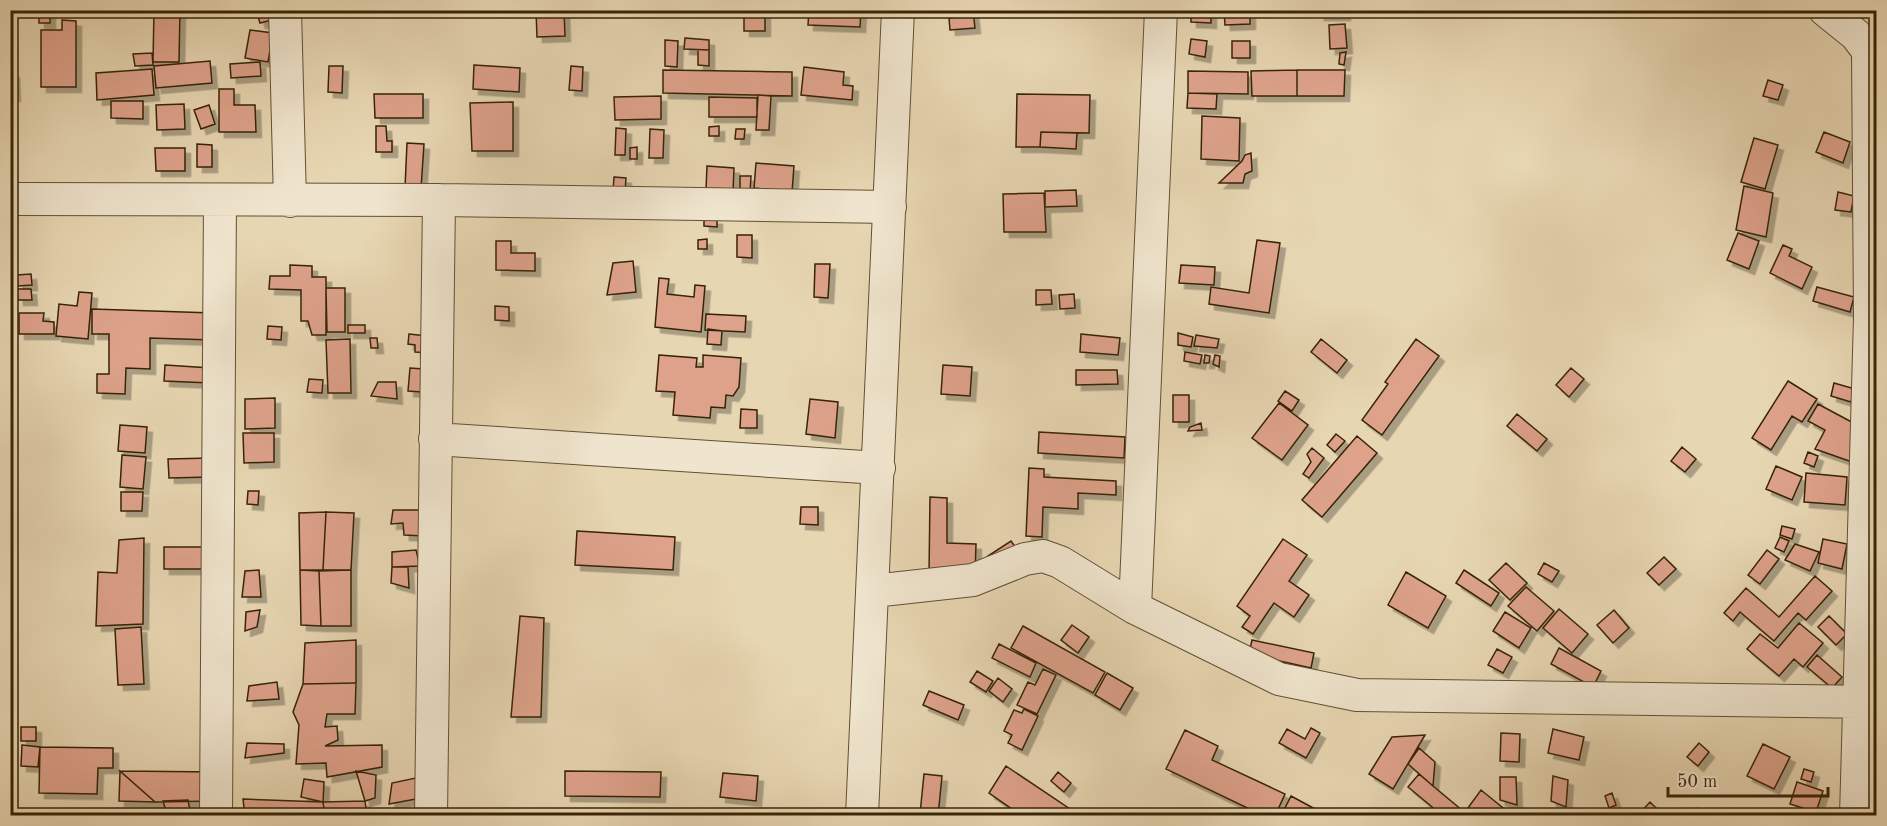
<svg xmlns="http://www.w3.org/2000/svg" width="1887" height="826" viewBox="0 0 1887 826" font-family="'Old Standard TT',serif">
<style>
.building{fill:#dea28b;stroke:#372407;stroke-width:1.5;filter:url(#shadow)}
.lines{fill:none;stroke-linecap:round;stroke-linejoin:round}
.minor-casing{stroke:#635032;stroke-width:34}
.minor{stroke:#efe4cd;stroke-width:32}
</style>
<defs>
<filter id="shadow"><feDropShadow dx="5.5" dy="5.5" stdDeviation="0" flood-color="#0004"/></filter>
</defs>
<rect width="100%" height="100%" fill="#e7d6b2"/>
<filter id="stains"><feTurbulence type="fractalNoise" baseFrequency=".00333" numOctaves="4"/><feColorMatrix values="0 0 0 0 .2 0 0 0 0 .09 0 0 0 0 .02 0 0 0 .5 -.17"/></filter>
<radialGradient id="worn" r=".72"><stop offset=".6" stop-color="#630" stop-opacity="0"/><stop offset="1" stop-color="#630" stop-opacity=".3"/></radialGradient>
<path class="building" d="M39,10h11v13h-11z
M154,10h26l-1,52h-26z
M256,10h18l2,9 -16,4z
M536,10h28l1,26 -28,1z
M744,10h21v21h-21z
M809,10h52l-1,17 -52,-2z
M958,10h15l2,18 -25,2 -1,-12 9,-1z
M1191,10h20v13l-20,-1z
M1224,10h26v14l-25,1z
M1319,10h26v5h-26z
M62,20l14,1v66h-35v-57h21z
M1345,24l2,24 -17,1 -1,-24z
M250,30l23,3 -5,29 -23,-4z
M685,38l24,2v10l-25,-1z
M1191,39l16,2 -2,16 -16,-3z
M665,40l13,1 -1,26 -12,-1z
M1232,41h18v17h-18z
M698,50h11v16l-11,-1z
M1346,52l-2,13 -5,-1 1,-11z
M152,53l1,12 -18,1 -2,-12z
M210,61l2,22 -56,5 -2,-22z
M260,62l1,14 -30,2 -1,-14z
M474,65l46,3 -1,24 -46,-3z
M329,66h14l-1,27 -14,-1z
M571,66l12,1 -1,24 -13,-1z
M804,67l40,5 -1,13 10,1 -1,14 -51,-5z
M152,69l2,26 -57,5 -1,-27z
M663,70l129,2v24l-129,-3z
M1297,70h48l-1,26h-47z
M1297,70v26h-45l-1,-25z
M1188,71l60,1v22l-60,-1z
M10,72h4l1,24h-5z
M1768,80l15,5 -5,15 -15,-4z
M219,89h15v16h21l1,27h-37z
M1188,93l29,1 -1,15 -29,-1z
M374,94h49v24h-48z
M1017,94l73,1 -1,38 -48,-1 -1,15h-24z
M758,95l13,1 -2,34h-13z
M661,96v23l-46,1 -1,-23z
M709,97l48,1v19h-48z
M111,101h32v18l-32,-1z
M513,102v49h-41l-2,-48z
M184,104l1,25 -28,1 -1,-25z
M209,105l6,19 -14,5 -7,-19z
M1202,116l38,2 -1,43 -38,-2z
M376,126h10l1,15h5v11h-16z
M719,126v10h-10v-9z
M616,128l10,1 -1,26h-10z
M650,129l14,1 -1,28h-14z
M736,129h9l-1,10h-9z
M1041,132l36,1 -1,16 -36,-2z
M1824,132l26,10 -7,21 -27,-11z
M1754,138l24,7 -13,44 -24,-7z
M407,143l17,1 -3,45 -16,-1z
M197,144l15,1v22h-15z
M637,147v12h-7v-11z
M155,148h30v23h-29z
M1251,153l1,18 -7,3 -2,9h-24l23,-22 3,-6z
M756,163l38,3 -2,26 -38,-4z
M707,166l27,2 -1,24 -27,-2z
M740,176h11l-1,17 -10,-1z
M614,177l12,1 -1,14 -12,-1z
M1744,186l29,7 -7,44 -30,-7z
M1076,190l1,16 -32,1v-16z
M1838,192l16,4 -3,16 -16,-2z
M1044,193l2,39h-42l-1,-38z
M704,218l13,1v8l-13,-1z
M1738,233l21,8 -10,28 -22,-9z
M737,235h15v23l-15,-1z
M707,239v10h-9v-9z
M1257,240l23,3 -11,70 -60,-9 2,-17 38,6z
M496,241h15v12h24v18l-39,-1z
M1783,245l9,4 -3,7 23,11 -10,22 -32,-16z
M633,261l3,31 -29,3 6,-32z
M815,264h15l-2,34 -14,-1z
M290,265l22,1v11h14v58h-14l-4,-14h-7v-31l-32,-1 1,-13h20z
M1181,265l34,2 -1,18 -35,-2z
M31,274l1,11 -14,1 -1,-11z
M659,278l10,1 -2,15 27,3 1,-12 10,1 -4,46 -46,-5z
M1817,287l37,10 -4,15 -37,-11z
M326,288h19v44h-18z
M17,289h14l1,11h-14z
M1036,290h15l1,14 -16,1z
M79,292l13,1 -4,46 -32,-3 3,-32 18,2z
M1074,294l1,14 -15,1 -1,-14z
M495,306l14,1v14l-14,-1z
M92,309l121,4v27l-63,-2v31l-24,-1 -1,26 -28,-1v-19h12v-40h-17z
M19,313h25l-1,8 11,1v12h-35z
M706,314l40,2 -1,16 -40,-2z
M348,325h17v8h-17z
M268,326l14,1 -1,13 -14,-1z
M708,329l14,2 -1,14 -14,-1z
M1178,333l15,4 -2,10 -13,-2z
M409,334l27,3 -2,16 -19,-1v-7l-7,-1z
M1081,334l39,4 -2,17 -38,-3z
M1196,335l23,4 -2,9 -23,-2z
M370,338h7l1,10h-7z
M350,339l1,54h-23l-2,-53z
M1321,339l26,21 -10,13 -26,-21z
M1416,339l23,17 -57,79 -20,-15 26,-36 -3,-2z
M1185,352l17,3 -2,9 -16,-3z
M659,355l38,3 -1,9h7v-12l38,3 -2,29 -6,9 -7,-1 -1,13 -14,-1 -1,11 -37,-3 2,-23 -19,-1z
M1205,355l5,1 -1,7h-5z
M1215,355l5,1 -1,11 -6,-3z
M165,365l46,3 -1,15 -46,-2z
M943,365l29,2 -2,29 -29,-2z
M410,368l26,2 -1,23 -27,-2z
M1571,368l13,11 -15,18 -13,-12z
M1076,370h41l1,14 -42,1z
M309,379l14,1 -1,13 -15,-1z
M1788,381l29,18 -15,23 -10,-6 -21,34 -19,-12z
M378,382h18l1,17 -26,-3z
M1834,383l21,6 -4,13 -20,-6z
M1285,391l14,9 -7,11 -14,-10z
M1173,395h16v27h-16z
M275,398v30l-30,1v-30z
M810,399l28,3 -3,36 -29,-4z
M1279,403l29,22 -26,35 -30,-22z
M1818,404l41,22 -7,36 -37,-13 10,-19 -17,-9z
M741,409l16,1v18h-17z
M1517,414l30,25 -10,12 -30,-25z
M1201,423l1,7 -14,1 2,-4z
M120,425l27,2 -2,26 -27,-2z
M1039,432l86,5 -1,21 -86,-5z
M243,433h31v29l-30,1z
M1336,434l9,7 -10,11 -8,-7z
M1357,436l20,17 -55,64 -20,-17z
M1682,447l14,12 -11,13 -14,-11z
M1312,448l12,10 -15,20 -6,-4 8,-12 -4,-8z
M1808,452l10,4 -4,11 -10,-4z
M122,455l24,2 -3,32 -23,-2z
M211,458l1,19 -43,1 -1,-19z
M1776,466l26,11 -10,23 -26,-11z
M1029,468l15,1v8l72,4v14l-38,-2v16l-35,-2 -1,30 -16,-1z
M1806,473l41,4 -2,28 -41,-3z
M248,491h11l-1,14 -11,-1z
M121,492h22l-1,19h-21z
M930,497l17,1v45l29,1 -1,32 -46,-1z
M801,507h17v18l-18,-1z
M393,510h34l-3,26 -20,-1 -1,-12 -12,1z
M326,512l28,1 -3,57h-28z
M326,512l-3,58h-23l-1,-57z
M1782,526l13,3 -3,10 -12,-4z
M577,531l98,6 -2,33 -98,-5z
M1780,537l9,4 -5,11 -9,-4z
M144,538l-1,86 -47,2 2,-54 19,1 2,-33z
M1283,539l24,16 -18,26 20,14 -15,22 -20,-14 -21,31 -11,-7 8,-11 -13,-10z
M1823,539l24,5 -5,25 -24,-6z
M1011,541l7,10 -23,15 -7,-10z
M1795,544l24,8 -9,19 -25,-11z
M164,547h47v22h-47z
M416,550l4,16 -28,1v-15z
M1767,550l12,9 -19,25 -12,-9z
M1664,557l12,12 -17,16 -12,-12z
M1506,563l21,20 -17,17 -21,-20z
M1544,563l15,8 -7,11 -14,-8z
M392,567h16l1,21 -18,-5z
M259,570l2,27h-19l3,-26z
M300,570l19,1 2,55 -20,-1z
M351,570v56h-30l-2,-55z
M1464,570l35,23 -8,13 -35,-23z
M1406,572l40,24 -18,32 -40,-23z
M1815,576l17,15 -26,29 -8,-7 -24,28 -34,-29 -7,9 -9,-8 22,-25 33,29z
M1526,587l28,24 -17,20 -29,-25z
M1559,609l29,25 -16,19 -29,-25z
M260,610l-3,17 -12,4 1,-19z
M1614,610l15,18 -16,15 -16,-18z
M1505,612l26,16 -12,20 -26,-17z
M520,616l24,2 -3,99h-30z
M1829,616l18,18 -11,11 -18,-18z
M1799,623l24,20 -20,24 -9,-8 -15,17 -32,-27 13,-15 18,14z
M1072,625l17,12 -11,16 -17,-13z
M1023,626l82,46 -12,21 -82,-45z
M141,627l3,57 -26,1 -3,-56z
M356,640v43l-53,1 2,-41z
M1252,640l62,13 -3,15 -62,-14z
M999,644l37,19 -6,14 -38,-19z
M1559,648l42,23 -8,16 -42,-23z
M1497,649l15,8 -9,16 -15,-8z
M1817,655l25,22 -10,11 -25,-21z
M1043,669l13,6 -19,39 -20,-9 11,-23 7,3z
M977,671l16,10 -7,11 -16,-10z
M1107,673l26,15 -13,22 -25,-15z
M998,678l14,11 -9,13 -14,-11z
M277,682l2,17 -32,2 2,-15z
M356,683l-1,31h-28l-2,13 12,-1 1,14 -13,6 57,-1v22l-55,10 -1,-14 -30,1 3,-39 -6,-13 10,-28z
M929,691l35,14 -6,15 -35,-15z
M1024,709l14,7 -16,34 -14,-7 4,-8 -8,-4 10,-21 8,3z
M21,727h15v14h-15z
M1311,728l9,5 -14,25 -27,-15 8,-14 18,10z
M1553,729l31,8 -5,23 -31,-7z
M1185,730l33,16 -6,14 73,34 -10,22h-11l-98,-47z
M1501,733l19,1 -1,28 -19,-1z
M1425,735l-32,54 -24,-15 23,-37z
M247,743l37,1v9l-39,5z
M1699,743l10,9 -11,14 -11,-9z
M1763,744l27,13 -16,32 -27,-13z
M22,745l18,2 -2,20 -17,-1z
M40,747l73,1v20h-15l-1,26 -58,-1z
M1419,748l16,14 -2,24 -25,-22z
M1006,766l67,45 -3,5h-48l-33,-23z
M1804,769l10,3 -3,10 -10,-3z
M120,771l96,1v29l-61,1z
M120,771l35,31 -36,-1z
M356,771l20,4 -1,23 -10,3z
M565,771l96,1 -1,25 -95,-1z
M1058,772l13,11 -7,9 -13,-11z
M723,773l35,3 -2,25 -36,-4z
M924,774l18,2 -4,40 -18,-2z
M1419,774l14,12 36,30h-26l-35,-29z
M425,776l7,20 -43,8 3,-21z
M1553,776l15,4 -2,27 -15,-6z
M1500,777h16l1,28 -17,-5z
M304,779l20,3 -1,20 -22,-5z
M1797,782l26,9 -7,21 -26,-8z
M1481,790l22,18 -6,8h-28l-4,-4z
M1612,793l4,12 -7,3 -4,-12z
M1291,796l37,20h-47z
M243,799l80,3 2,14h-80z
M188,800l3,16h-21l-4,-5 -3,-10z
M365,801l2,15h-42l-2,-14z
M1650,802l14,14h-27z
M1698,808l8,8h-15z
M1375,810l10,6h-13z
M991,812h22v4h-22z"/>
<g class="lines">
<g class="minor-casing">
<path id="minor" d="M285,10l5,191
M1825,10l31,25 12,16 2,266 -14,499
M10,199l429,1 451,7
M435,439l444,29
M873,591l100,-11 52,-21 18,-3 17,6 75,46 144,71 78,16 519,7
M1135,608l26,-598
M216,816l4,-616
M431,816l8,-616
M862,816l36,-806"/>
</g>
<use href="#minor" class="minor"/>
</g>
<rect width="1887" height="826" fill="none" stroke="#e7d6b2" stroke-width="36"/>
<rect x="12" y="12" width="1863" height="802" fill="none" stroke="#372407" stroke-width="3"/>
<rect x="18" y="18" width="1851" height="790" fill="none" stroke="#372407" stroke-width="1.5"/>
<path d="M1668 787v9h160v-9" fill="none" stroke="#372407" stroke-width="3"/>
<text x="1677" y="787" font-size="18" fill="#372407" stroke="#efe4cd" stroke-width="4.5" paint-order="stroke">50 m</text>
<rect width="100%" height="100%" filter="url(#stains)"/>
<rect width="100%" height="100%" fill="url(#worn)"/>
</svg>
